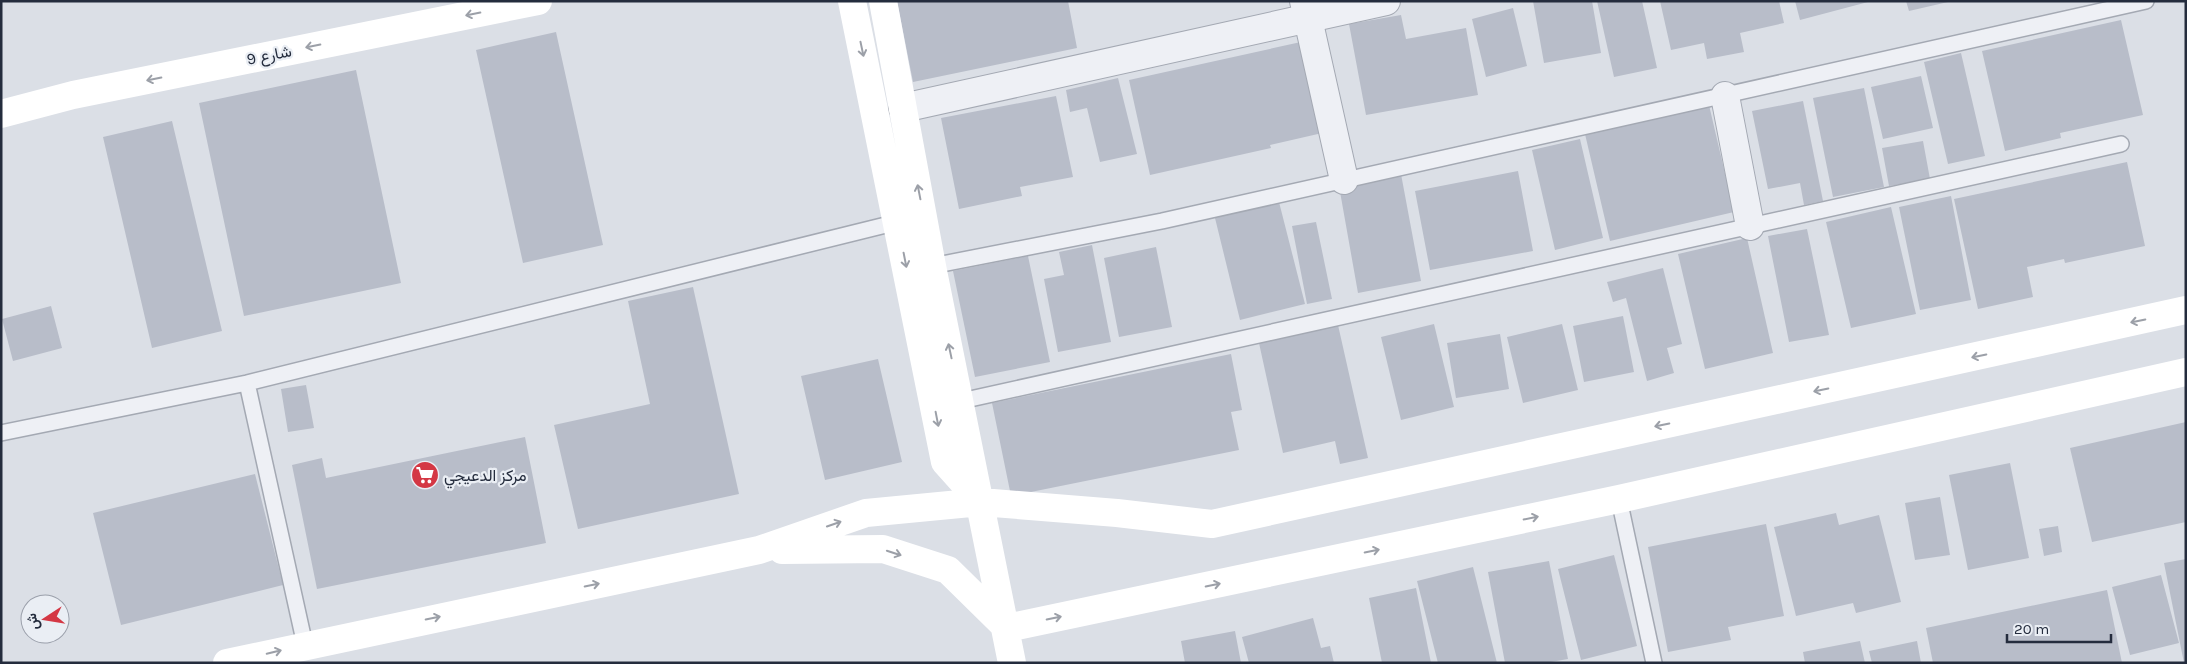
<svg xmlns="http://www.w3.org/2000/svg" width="2187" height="664" viewBox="0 0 2187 664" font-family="Karla,Vazirmatn,sans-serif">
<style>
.building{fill:#b8bdc9}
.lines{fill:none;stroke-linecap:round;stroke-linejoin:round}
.lane-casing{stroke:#a4a9b3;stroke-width:18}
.street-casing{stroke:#a4a9b3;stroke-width:30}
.lane{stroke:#eef0f5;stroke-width:15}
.street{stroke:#eef0f5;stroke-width:28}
.secondary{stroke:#fff;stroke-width:28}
.oneway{stroke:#9ca0a8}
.labels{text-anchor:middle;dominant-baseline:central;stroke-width:4.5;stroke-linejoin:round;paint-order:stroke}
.street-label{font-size:16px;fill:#242c3d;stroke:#eaeef4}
.poi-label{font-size:16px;fill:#242c3d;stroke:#eaeef4;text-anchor:start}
</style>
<rect width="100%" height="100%" fill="#dbdfe6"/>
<path class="building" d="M897,1h171l9,47 -164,34z
M1533,1h59l9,52 -57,10z
M1597,1h45l15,67 -43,9z
M1660,1h119l5,22 -44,10 4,19 -37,7 -3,-16 -33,7z
M1795,1h73v1l-68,18z
M1906,1h42v1l-39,9z
M1513,8l14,58 -41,11 -14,-58z
M1401,15l5,24 60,-11 12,67 -112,20 -17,-91z
M2121,20l22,95 -83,18 1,5 -56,13 -23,-100z
M556,32l47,213 -80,18 -47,-213z
M1310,40l21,91 -61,14 1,3 -121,27 -21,-95z
M1961,53l24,103 -37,8 -24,-102z
M356,70l45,213 -157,33 -45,-213z
M1921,76l12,52 -50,11 -12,-52z
M1118,78l19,76 -37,8 -13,-54 -17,4 -4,-22z
M1864,88l20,99 -51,10 -20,-99z
M1056,96l17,81 -53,10 2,9 -63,13 -18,-91z
M1803,101l20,100 -19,4 -4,-22 -32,6 -16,-78z
M1709,105l25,107 -124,29 -25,-107z
M172,121l50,210 -70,17 -49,-211z
M1580,139l23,99 -48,12 -23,-100z
M1923,141l7,38 -41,7 -7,-38z
M2127,162l18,84 -80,17 -1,-4 -37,8 6,30 -55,12 -24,-110z
M1518,171l15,80 -103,19 -15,-79z
M1401,174l20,107 -63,12 -19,-107z
M1951,196l20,104 -51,10 -21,-103z
M1279,202l26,102 -65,16 -25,-102z
M1891,207l25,107 -65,14 -25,-106z
M1316,222l16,77 -25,5 -15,-78z
M1807,229l22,106 -40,7 -21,-106z
M1747,238l26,115 -68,16 -27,-115z
M1092,245l19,97 -53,10 -14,-73 20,-4 -5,-23z
M1156,247l16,80 -53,10 -15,-79z
M1028,256l22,106 -75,15 -22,-106z
M1663,268l19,76 -15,4 7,25 -27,8 -21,-83 -13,4 -6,-20z
M693,287l46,207 -161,35 -24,-104 96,-21 -22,-103z
M51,306l11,42 -49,13 -11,-42z
M1623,316l11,56 -50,10 -11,-56z
M1434,324l20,83 -53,13 -20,-83z
M1562,324l16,66 -55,13 -16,-66z
M1338,325l30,133 -28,6 -5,-23 -52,12 -24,-110z
M1500,334l9,55 -53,9 -9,-55z
M1231,354l11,56 -11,2 8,38 -228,46 -19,-93z
M878,359l24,103 -77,18 -24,-104z
M306,385l8,43 -26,4 -7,-43z
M2186,422v100l-94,20 -22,-94z
M525,437l21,106 -229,46 -25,-124 30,-7 4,20z
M2010,463l19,95 -61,12 -19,-95z
M255,474l28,111 -162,40 -28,-112z
M1940,497l10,58 -35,5 -10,-57z
M1836,513l3,12 40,-10 22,87 -45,11 -3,-10 -57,13 -22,-89z
M1766,524l18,92 -56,11 3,13 -63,12 -20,-105z
M2058,526l4,26 -18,4 -5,-27z
M1614,555l23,91 -56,14 -23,-91z
M2186,559v104h-2l-20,-100z
M1549,561l19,98 -23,4h-40l-17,-91z
M1473,567l24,96h-59l-21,-82z
M2161,575l18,68 -49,12 -18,-68z
M1416,588l15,75h-49l-13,-65z
M2107,590l15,73h-189l-7,-35z
M1313,618l8,30 9,-2 4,17h-85l-7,-26z
M1235,631l6,32h-56l-4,-22z
M1860,641l5,22h-60l-2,-11z
M1917,641l4,22h-49l-3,-12z"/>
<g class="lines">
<g class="lane-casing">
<path id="lane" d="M932,266l230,-45 984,-220
M247,383l58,262
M961,401l1160,-257
M1,433l246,-50 651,-161
M1619,499l35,164"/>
</g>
<g class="street-casing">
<path id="street" d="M1304,1l40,179
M1725,96l25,130
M903,108l483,-107"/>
</g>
<use href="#lane" class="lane"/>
<use href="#street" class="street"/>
<path class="secondary" d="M852,1l93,461 35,39
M883,1l49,265 80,397
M1,114l72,-19 465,-94
M782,550l101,-1 65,21 59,58 612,-129 567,-127
M227,663l532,-113 107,-37 115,-11 136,11 95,11 974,-214"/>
</g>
<defs><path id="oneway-shaft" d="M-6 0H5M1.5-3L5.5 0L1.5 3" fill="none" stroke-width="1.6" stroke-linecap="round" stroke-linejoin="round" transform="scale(1.25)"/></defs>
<g class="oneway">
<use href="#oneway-shaft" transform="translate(473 14) rotate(169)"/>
<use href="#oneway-shaft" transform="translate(313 46) rotate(169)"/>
<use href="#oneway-shaft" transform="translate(862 49) rotate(78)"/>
<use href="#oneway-shaft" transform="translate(154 79) rotate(169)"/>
<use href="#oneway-shaft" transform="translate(919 192) rotate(-101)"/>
<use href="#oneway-shaft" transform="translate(905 260) rotate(79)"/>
<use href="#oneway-shaft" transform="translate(2138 321) rotate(168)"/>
<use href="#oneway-shaft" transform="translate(950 351) rotate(-102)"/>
<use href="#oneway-shaft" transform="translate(1979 356) rotate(168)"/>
<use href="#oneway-shaft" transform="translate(1821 390) rotate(168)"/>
<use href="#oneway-shaft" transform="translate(937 419) rotate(79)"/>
<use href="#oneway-shaft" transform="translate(1662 425) rotate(168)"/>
<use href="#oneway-shaft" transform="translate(1531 518) rotate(-12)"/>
<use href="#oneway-shaft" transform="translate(834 524) rotate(-19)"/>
<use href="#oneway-shaft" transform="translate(1372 551) rotate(-12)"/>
<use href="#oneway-shaft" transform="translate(894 553) rotate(18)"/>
<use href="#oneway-shaft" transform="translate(592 585) rotate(-12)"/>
<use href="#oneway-shaft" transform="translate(1213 585) rotate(-12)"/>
<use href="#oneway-shaft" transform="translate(433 618) rotate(-12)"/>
<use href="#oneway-shaft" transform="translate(1054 618) rotate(-12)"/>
<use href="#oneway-shaft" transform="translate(274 652) rotate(-13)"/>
</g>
<defs>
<g id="supermarket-disc" transform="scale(1.4375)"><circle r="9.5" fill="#d43744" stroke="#eaeef4"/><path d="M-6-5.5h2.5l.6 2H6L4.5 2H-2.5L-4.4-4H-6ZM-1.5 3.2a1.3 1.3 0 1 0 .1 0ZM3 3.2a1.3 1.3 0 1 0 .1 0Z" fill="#fff"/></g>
</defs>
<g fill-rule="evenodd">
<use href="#supermarket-disc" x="425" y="475"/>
</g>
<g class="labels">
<g class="street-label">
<text transform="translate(269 55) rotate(-11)">شارع 9</text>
</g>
<g class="poi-label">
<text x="444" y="475">مركز الدعيجي</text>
</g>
</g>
<rect width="2187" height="664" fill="none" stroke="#242c3d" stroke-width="5"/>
<g transform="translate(45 619) rotate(258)"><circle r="24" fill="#eaeef4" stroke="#9ba0ab"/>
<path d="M0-4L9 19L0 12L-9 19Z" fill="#d43744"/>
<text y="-8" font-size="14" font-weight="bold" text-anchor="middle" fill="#242c3d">ش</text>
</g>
<path d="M2007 634v8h104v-8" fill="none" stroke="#242c3d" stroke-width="2.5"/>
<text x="2014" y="634" font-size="15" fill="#242c3d" stroke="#eaeef4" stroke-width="4" paint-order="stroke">20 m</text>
</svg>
